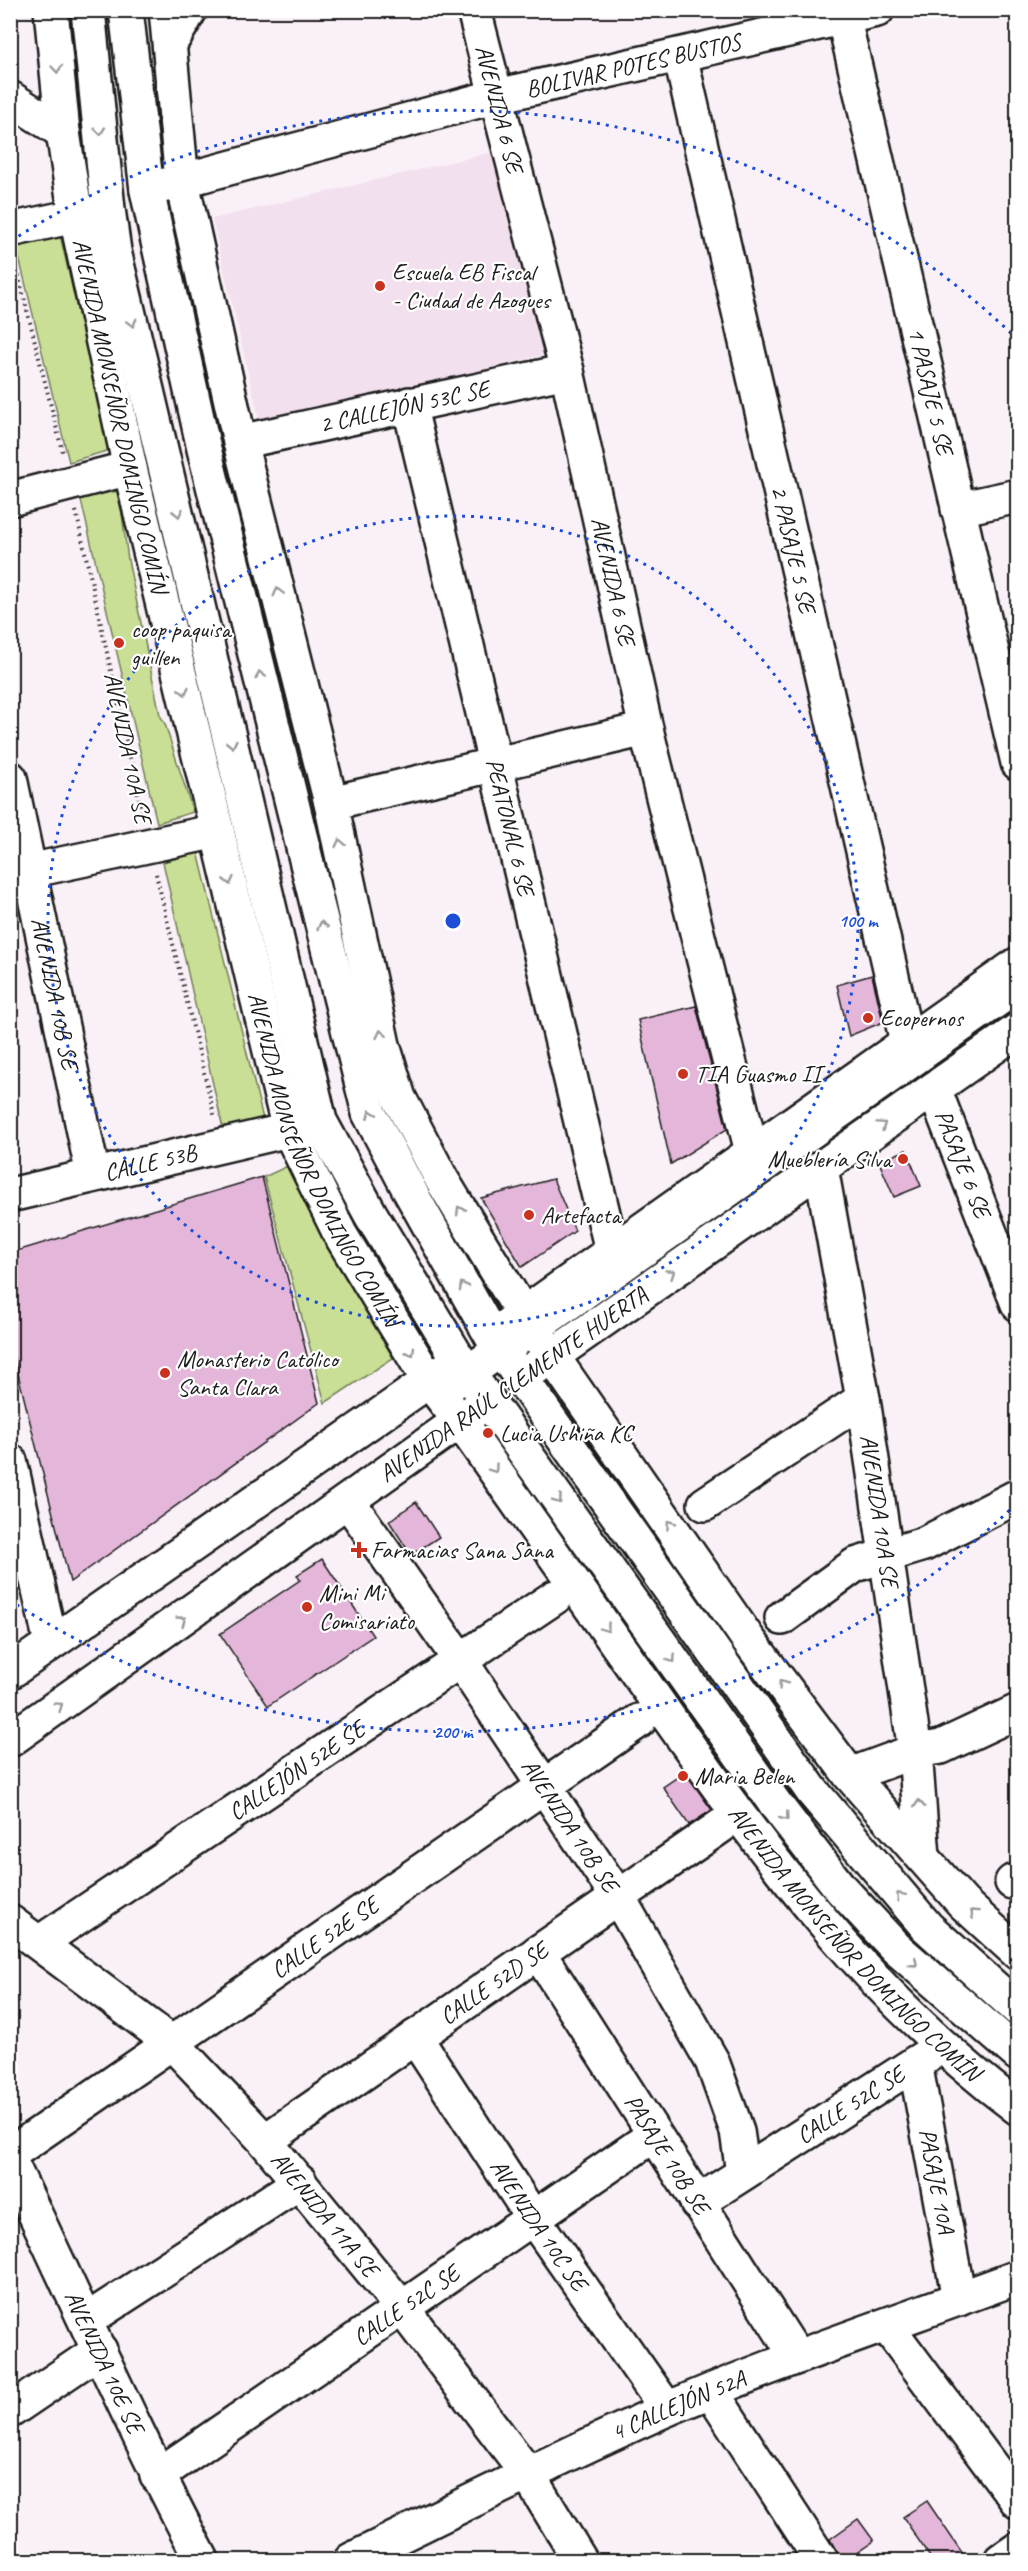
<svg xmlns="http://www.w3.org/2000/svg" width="1028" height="2571" viewBox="0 0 1028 2571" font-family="Caveat,sans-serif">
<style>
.built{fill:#f3e0ef}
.green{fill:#c8df95;stroke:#727e58;stroke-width:1.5}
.building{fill:#e4b7da;stroke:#1c1c1c;stroke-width:1.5}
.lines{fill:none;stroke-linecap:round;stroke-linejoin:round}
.minor-casing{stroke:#1c1c1c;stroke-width:38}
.major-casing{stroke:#1c1c1c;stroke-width:38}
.path{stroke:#1c1c1c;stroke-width:4;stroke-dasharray:1.5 4.5;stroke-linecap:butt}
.minor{stroke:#fff;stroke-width:33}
.major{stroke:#fff;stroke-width:33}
.oneway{stroke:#999}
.ring{fill:none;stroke:#1d4ed8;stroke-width:3;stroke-dasharray:3 6}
.poi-dot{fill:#c8321e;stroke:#fff;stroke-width:2}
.labels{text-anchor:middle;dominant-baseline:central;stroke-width:4.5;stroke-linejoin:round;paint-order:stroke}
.street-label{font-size:24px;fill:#1c1c1c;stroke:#fff}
.poi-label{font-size:24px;fill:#1c1c1c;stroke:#fff;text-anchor:start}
.centre{fill:#1d4ed8;stroke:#fff;stroke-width:3}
.ring-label{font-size:18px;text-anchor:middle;font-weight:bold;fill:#1d4ed8;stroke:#fff;stroke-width:4.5;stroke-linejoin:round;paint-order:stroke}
</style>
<rect width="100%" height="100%" fill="#faf1f8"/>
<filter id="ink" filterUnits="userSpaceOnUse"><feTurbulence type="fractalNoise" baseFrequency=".0167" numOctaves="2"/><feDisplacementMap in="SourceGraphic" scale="12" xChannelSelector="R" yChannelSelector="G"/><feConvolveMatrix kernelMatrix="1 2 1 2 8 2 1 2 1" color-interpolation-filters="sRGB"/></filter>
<g filter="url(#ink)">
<path class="built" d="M501,150l47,204 -288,69 -48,-204z"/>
<path class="green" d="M59,231l51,219 -41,12 -54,-221z
M119,491l9,69 32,155 5,9 28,88 -36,11 -77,-327z
M198,852l65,267 -39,14 -61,-271z
M290,1165l49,99 54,94 -68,45 -61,-226z"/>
<path class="building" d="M872,975l11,47 -34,14 -12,-51z
M696,1006l31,123 -56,35 -33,-144z
M906,1150l15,36 -27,11 -15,-35z
M262,1177l57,226 -249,179 -60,-240v-89z
M553,1179l22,52 -53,36 -41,-69z
M416,1502l23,35 -28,18 -22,-34z
M322,1559l51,77 -105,70 -48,-72 80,-54 -3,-5z
M685,1772l27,38 -23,15 -26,-38z
M927,2501l40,59h-35l-29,-43z
M858,2519l16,22 -28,19h-5l-11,-21z"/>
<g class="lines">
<g class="minor-casing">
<g id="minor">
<path id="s1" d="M474,10l93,361 79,358 106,423"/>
<path id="s2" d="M844,20l174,743"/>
<path d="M170,44l20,-34"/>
<path id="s3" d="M680,55l227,987"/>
<path d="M10,98l53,34"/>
<path id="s4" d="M147,190l350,-94 380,-86"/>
<path d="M10,230l93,-20"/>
<path id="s5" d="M409,404l203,847"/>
<path id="s6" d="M240,442l327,-71"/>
<path d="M10,499l120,-31"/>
<path d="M958,509l60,-13"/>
<path id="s7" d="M10,778l83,397"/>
<path d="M331,803l315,-74"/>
<path d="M10,875l207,-44"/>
<path id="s8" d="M934,1089l84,215"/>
<path id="s9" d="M821,1168l42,231 52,352 8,106"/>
<path id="s10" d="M10,1195l279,-65"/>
<path d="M445,1388l88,-60 485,-343"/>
<path d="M10,1461l41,182"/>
<path id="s11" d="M348,1501l112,159 158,237 94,164 25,70 6,42"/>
<path d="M705,1504l158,-105"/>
<path d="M782,1618l73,-53 69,-21 94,-48"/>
<path d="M850,1775l65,-24 26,-4 77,-36"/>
<path d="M1012,1882l6,-2"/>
<path id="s12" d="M10,1922l162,121 93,98 137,167 125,165 53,87"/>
<path id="s13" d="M39,1943l516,-346"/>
<path id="s14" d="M538,1952l259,405"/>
<path id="s15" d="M415,2037l118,181 134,191"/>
<path id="s16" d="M915,2063l44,236"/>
<path id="s17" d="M265,2141l456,-315"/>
<path id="s18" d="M10,2154l629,-433"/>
<path id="s19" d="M10,2161c64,133 123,269 192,399"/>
<path id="s20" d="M697,2203l245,-157"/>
<path d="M87,2320l213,-138"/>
<path d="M887,2326l131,176"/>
<path d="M711,2391l110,169"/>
<path d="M10,2411l90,-61"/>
<path id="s21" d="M157,2476l497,-341"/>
<path id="s22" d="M351,2560c104,-51 208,-103 314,-150 115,-50 235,-89 353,-133"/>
<path d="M1002,2560l16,-11"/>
</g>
</g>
<g class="major-casing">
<g id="major">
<path id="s23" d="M51,10l12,122 13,85 54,251 159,662 51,104 89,147 31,40c69,98 137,196 206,293 103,146 207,286 352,394"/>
<path d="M88,10l20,199 6,42 206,870 51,94 88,145 317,445 65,84 55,59 122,106"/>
<path d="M126,10l21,180 10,47 47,212 165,664 43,82 80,142 320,454 115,136 91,82"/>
<path d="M166,10l16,172 58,260 91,361 52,242 16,53 43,82 81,134 225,325 102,136 113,128 55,50"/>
<path d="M505,1327l513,-363"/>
<path d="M535,1368l483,-338"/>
<path d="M10,1672l436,-303"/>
<path d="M10,1740l468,-332"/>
</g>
</g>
<path class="path" d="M14,258l49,196
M76,511l67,306
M156,874l59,244"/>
<use href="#minor" class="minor"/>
<use href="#major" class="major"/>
</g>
<defs><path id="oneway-chevron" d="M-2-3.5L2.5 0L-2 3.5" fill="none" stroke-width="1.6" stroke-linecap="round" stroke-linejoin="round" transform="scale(1.5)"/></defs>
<g class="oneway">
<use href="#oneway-chevron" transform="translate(57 69) rotate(85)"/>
<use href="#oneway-chevron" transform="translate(100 131) rotate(84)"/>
<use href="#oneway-chevron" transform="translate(132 323) rotate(76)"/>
<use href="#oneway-chevron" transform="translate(178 513) rotate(77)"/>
<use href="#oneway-chevron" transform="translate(278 592) rotate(-104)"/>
<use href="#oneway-chevron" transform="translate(260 675) rotate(-104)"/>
<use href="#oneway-chevron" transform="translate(184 691) rotate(77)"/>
<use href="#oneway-chevron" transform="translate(232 744) rotate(77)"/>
<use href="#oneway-chevron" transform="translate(340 843) rotate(-102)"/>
<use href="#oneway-chevron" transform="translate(229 881) rotate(77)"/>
<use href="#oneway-chevron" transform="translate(322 925) rotate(-104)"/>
<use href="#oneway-chevron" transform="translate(381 1034) rotate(-102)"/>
<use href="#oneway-chevron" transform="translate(371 1114) rotate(-112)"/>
<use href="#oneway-chevron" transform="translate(882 1125) rotate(-35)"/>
<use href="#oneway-chevron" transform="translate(460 1210) rotate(-121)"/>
<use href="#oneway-chevron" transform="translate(671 1273) rotate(-35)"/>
<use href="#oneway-chevron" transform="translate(463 1286) rotate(-119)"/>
<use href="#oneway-chevron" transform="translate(411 1352) rotate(59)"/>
<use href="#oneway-chevron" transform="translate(494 1469) rotate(55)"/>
<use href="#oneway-chevron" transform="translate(558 1500) rotate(55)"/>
<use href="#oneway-chevron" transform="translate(670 1524) rotate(-125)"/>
<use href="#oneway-chevron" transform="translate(182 1620) rotate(-36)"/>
<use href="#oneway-chevron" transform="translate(606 1628) rotate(55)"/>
<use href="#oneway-chevron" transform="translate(672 1659) rotate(55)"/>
<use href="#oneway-chevron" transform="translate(782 1684) rotate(-127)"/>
<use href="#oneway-chevron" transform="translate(59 1706) rotate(-35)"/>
<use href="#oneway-chevron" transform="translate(919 1804) rotate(-94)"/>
<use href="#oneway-chevron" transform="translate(785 1817) rotate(52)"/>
<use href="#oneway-chevron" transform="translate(900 1896) rotate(-131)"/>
<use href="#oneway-chevron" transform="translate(974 1913) rotate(-138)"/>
<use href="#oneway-chevron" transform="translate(914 1963) rotate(41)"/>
</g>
</g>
<g class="ring">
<circle cx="453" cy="921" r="405"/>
<path d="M1016 1504A811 811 0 0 1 11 1601M11 241A811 811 0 0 1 1016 338"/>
</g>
<g class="poi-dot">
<circle cx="380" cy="286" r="6"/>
<circle cx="119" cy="643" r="6"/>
<circle cx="868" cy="1018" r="6"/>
<circle cx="683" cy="1074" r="6"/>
<circle cx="903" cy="1159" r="6"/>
<circle cx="529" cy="1215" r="6"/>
<circle cx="165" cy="1373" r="6"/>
<circle cx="488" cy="1433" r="6"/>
<path d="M356 1541h6v6h6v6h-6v6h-6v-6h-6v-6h6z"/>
<circle cx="307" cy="1607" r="6"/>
<circle cx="683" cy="1776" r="6"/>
</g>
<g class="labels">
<g class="street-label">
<text stroke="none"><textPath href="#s4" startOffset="502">BOLIVAR POTES BUSTOS</textPath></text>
<text stroke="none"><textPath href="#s1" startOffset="102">AVENIDA 6 SE</textPath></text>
<text stroke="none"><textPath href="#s2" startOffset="381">1 PASAJE 5 SE</textPath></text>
<text stroke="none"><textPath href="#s6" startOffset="168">2 CALLEJÓN 53C SE</textPath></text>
<text stroke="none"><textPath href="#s23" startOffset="412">AVENIDA MONSEÑOR DOMINGO COMÍN</textPath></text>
<text stroke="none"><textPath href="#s3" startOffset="507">2 PASAJE 5 SE</textPath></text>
<text stroke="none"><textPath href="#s1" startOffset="588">AVENIDA 6 SE</textPath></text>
<text transform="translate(128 748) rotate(78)">AVENIDA 10A SE</text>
<text stroke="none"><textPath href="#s5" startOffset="435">PEATONAL 6 SE</textPath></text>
<text stroke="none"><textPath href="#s7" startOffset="220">AVENIDA 10B SE</textPath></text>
<text stroke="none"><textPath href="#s23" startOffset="1186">AVENIDA MONSEÑOR DOMINGO COMÍN</textPath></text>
<text stroke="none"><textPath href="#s10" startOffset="144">CALLE 53B</textPath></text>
<text stroke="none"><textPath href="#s8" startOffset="80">PASAJE 6 SE</textPath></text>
<text transform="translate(513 1384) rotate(-35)">AVENIDA RAÚL CLEMENTE HUERTA</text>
<text stroke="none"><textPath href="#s9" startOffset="348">AVENIDA 10A SE</textPath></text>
<text stroke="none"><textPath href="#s13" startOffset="310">CALLEJÓN 52E SE</textPath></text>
<text stroke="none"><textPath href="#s11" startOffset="393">AVENIDA 10B SE</textPath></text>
<text stroke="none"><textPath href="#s18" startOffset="382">CALLE 52E SE</textPath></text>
<text stroke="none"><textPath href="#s23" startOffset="2140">AVENIDA MONSEÑOR DOMINGO COMÍN</textPath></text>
<text stroke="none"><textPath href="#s17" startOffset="278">CALLE 52D SE</textPath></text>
<text stroke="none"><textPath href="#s20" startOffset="182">CALLE 52C SE</textPath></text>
<text stroke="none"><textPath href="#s14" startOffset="240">PASAJE 10B SE</textPath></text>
<text stroke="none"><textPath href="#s16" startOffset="120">PASAJE 10A</textPath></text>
<text stroke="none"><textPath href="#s12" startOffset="432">AVENIDA 11A SE</textPath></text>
<text stroke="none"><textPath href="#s15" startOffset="225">AVENIDA 10C SE</textPath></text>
<text stroke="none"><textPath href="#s21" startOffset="302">CALLE 52C SE</textPath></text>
<text stroke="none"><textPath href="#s19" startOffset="222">AVENIDA 10E SE</textPath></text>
<text stroke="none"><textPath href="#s22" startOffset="362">4 CALLEJÓN 52A</textPath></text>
</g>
<g class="poi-label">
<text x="392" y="272">Escuela EB Fiscal<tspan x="392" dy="28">- Ciudad de Azogues</tspan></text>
<text x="131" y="629">coop paquisa<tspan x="131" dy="28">guillen</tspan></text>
<text x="880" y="1018">Ecopernos</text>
<text x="695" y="1074">TIA Guasmo II</text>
<text x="891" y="1159" text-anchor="end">Mueblería Silva</text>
<text x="541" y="1215">Artefacta</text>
<text x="177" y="1359">Monasterio Católico<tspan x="177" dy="28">Santa Clara</tspan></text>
<text x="500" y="1433">Lucia Ushiña KC</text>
<text x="371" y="1550">Farmacias Sana Sana</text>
<text x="319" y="1593">Mini Mi<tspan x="319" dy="28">Comisariato</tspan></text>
<text x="695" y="1776">Maria Belen</text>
</g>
</g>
<circle cx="453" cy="921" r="9" class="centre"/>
<g class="ring-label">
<text x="858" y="927">100 m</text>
<text x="453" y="1738">200 m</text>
</g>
<rect width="1028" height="2571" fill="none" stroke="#fff" stroke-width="36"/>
<rect x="18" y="18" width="992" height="2535" fill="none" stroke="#1c1c1c" stroke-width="2" filter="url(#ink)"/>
</svg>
